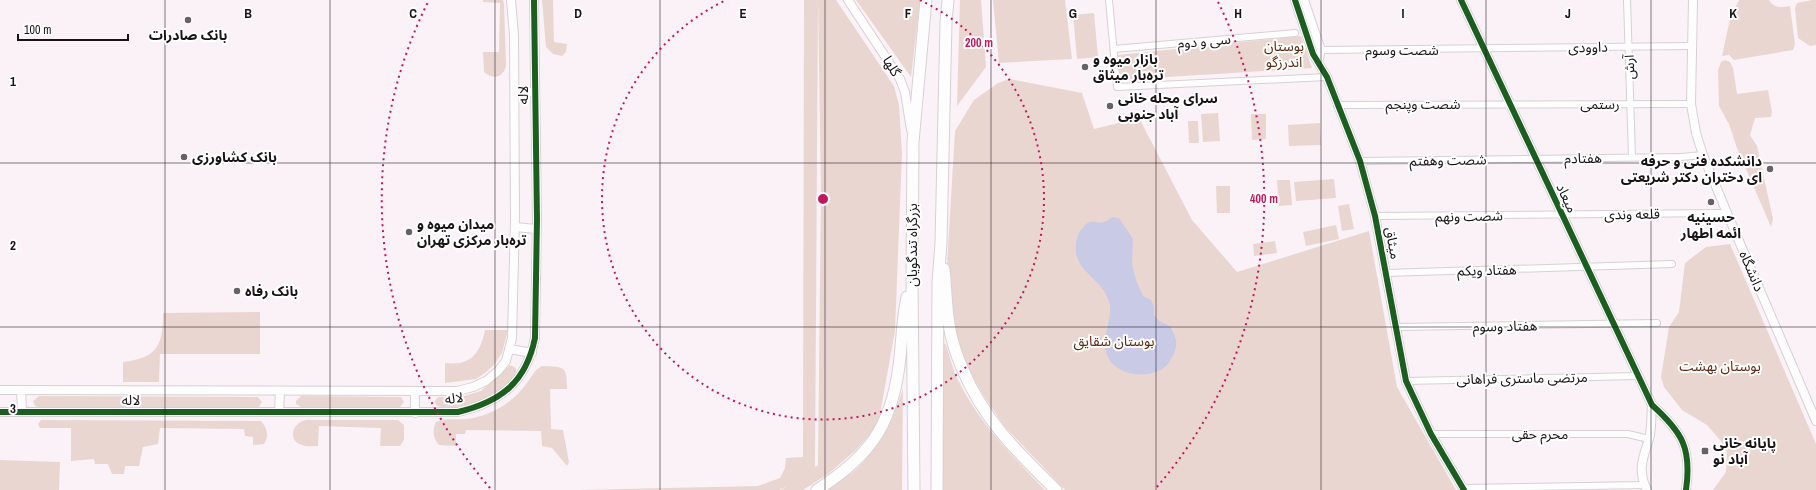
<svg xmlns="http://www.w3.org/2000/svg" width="1816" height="490" viewBox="0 0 1816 490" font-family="'Archivo Narrow','Noto Sans Arabic',sans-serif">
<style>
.green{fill:#ead6d0}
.water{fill:#c9cae6}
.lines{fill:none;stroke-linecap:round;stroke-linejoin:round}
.street-casing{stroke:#d7d0d4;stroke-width:8}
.secondary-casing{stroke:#d7d0d4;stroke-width:10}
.highway-casing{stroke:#d7d0d4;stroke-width:13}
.street{stroke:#fefdfe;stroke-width:6}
.secondary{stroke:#fefdfe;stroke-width:8}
.highway{stroke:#fefdfe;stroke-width:11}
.cycleway-casing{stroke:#fff;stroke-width:8}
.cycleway{stroke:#1b5e20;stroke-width:6}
.grid{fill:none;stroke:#191316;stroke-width:1;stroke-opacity:0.55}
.ring{fill:none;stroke:#c2185b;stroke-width:2;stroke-dasharray:2 4}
.poi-dot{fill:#686165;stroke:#fff;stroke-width:1.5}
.labels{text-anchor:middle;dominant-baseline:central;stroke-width:4;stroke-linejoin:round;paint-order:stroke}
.poi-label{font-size:14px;font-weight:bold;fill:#191316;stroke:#fff;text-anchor:start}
.street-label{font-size:14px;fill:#191316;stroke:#fff}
.park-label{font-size:14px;fill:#5e2b10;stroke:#fff}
.grid-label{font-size:13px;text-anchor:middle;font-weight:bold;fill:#191316;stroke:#fff;stroke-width:4;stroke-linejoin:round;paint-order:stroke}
.centre{fill:#c2185b;stroke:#fff;stroke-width:2}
.ring-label{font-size:12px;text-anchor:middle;font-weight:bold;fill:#c2185b;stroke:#fff;stroke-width:4;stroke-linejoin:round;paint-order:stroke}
</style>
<rect width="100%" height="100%" fill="#faf2f7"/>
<path class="green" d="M483,0h20l1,4 2,62c-3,12 -13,14 -22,6l-1,-20h16l1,-49 -17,-1z
M542,0h11l1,42 13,2 -1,8 -4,4 -9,-2 -7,-7z
M804,0h14l-3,467 3,-2 3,-274 -3,-191h18l58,86 5,19 3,48 -7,178 -17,94 -22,25 -28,24 -25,16h-22l6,-4 -8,4h-200l179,-4 22,-8 5,-10 1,-10 17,-1z
M856,0h64l-9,77z
M960,0h21l5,67 -29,39z
M993,0h72l7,59 -73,4z
M1739,0h30c5,8 12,8 21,6l5,38 -2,6 -59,10 -5,-5 -7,1 8,-37z
M1812,0h4v45l-6,1 -12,-8 -3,-30 2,-5z
M1094,13l4,44 -21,2 -4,-44z
M1301,36l11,32 -192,12 -2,-25z
M1725,60l5,2 3,6 4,26 31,-4 4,22 -1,5 -16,1 -5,17 7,11 16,73 -2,8 -34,-79 -8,-24 -10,-18 -1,-36 3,-8z
M1009,79l73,14 12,36 45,-11 53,102 45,52 132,-41 28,156 59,103h-391l-60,-63 -18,-26 -29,-48 -11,-88 8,-134 19,-31 24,-17z
M1218,113l2,28 -17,1 -2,-28z
M1251,114h15v25l-14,1z
M1188,121h10l1,22h-10z
M1320,123l1,22 -32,1 -1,-21z
M1334,179l2,19 -40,3 -2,-19z
M1277,180h13l2,25 -13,1z
M1216,186h14v27h-13z
M1349,204l5,25 -12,2 -4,-25z
M1336,225l3,14 -33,7 -3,-14z
M1275,241l2,12 -23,3 -1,-12z
M1730,244l86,200v46h-103l13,-18 1,-20 -7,-12 -13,-15 -25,-15 -18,-23 -3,-10 8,-50 10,-15 6,-49 21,-16z
M260,312v42h-100l-1,28h-36v-20c34,-4 40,-16 40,-49z
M485,330h23l-6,23 -8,12 -9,8 -9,6 -31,4v-20c26,3 35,-9 40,-33z
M944,343l2,2c4,12 7,26 13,37 21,42 54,75 86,108h-103z
M510,365l6,3c3,23 -62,48 -80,37l-1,-4 3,-4 26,-1 17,-5z
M542,366c22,1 25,-1 25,23h-17l1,40 12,1 6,32 -2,4 -15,-18 -10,-2 -1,-15 -75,-1 -1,4h-9v12l-17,-1c-6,-7 -7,-14 -3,-23 10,-4 20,-2 30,-3 12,-1 25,-6 35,-12 10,-6 19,-14 25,-23 6,-7 8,-14 16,-18z
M903,388l-1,102h-77c9,-6 20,-11 29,-19 23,-20 41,-53 49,-83z
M39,396l219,1 4,5 -4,6 -220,-1 -3,-1 -2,-5z
M301,396l100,1 3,5 -4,5h-99l-5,-3v-3z
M41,420l220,1c7,8 8,15 3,23l-11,1v-8l-8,-1 -1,-7 -84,-1 -2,16 -15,3 -4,19h-14l-1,8h-12l-4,-10h-13l-1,-5 -23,2v-33h-31l-2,-4z
M306,420h92l6,5v15l-4,6h-20l1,-18 -62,-2 -1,20c-5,0 -12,1 -16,-1 -15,-5 -10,-22 4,-25z
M0,460l60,2 -1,28h-59z"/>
<path class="water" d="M1112,217l7,1 14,21 -1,25 4,16 7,16 8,4 3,6v9l5,6 11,5c2,5 5,9 6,14 1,5 -1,13 -4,17 -2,3 -4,8 -7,10 -17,13 -50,9 -58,-12 -7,-18 7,-36 2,-54 -7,-23 -37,-30 -33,-58 1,-7 4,-13 9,-18 9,-9 15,4 27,-8z"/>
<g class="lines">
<g class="street-casing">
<path id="street" d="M1109,0l8,87 210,-10
M1627,0l5,157
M1114,49l181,-16
M1321,50l372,-4
M1337,105l354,-1
M1360,161l321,-4 22,-2
M1375,216l352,-3
M1386,273l286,-9
M1396,327l261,-4
M1406,381l232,-5
M1431,434h197l21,5
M1463,488l182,-3"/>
</g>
<g class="secondary-casing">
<path id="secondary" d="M848,0l52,79 5,13 6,38
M1295,0l18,54 14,23 33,84 15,55 31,165 25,53 33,56
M1304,0l17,50 -3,12
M1461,0l191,405c30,27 40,43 34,85
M1693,0l-2,104 5,29 7,22 24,58 89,208
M515,92h20
M515,227l21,2
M510,349l22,4
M0,390l457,1 16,-4 13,-6 12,-10 8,-10 6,-23 3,-119 -1,-184 -3,-35
M21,390l1,22
M415,391v22
M0,412h458c43,-10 68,-30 77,-74l2,-119 -3,-219
M279,412l1,-21
M1647,490c-10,-20 -4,-32 2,-51 3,-10 2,-23 3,-34"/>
</g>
<g class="highway-casing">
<path id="highway" d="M944,269c2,18 2,37 5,55 2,15 7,30 13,44 22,52 54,83 94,122
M817,490c51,-33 74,-62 82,-124 3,-23 3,-46 8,-69
M914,490l-2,-211 1,-137 13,-142
M937,490l1,-208 3,-39 5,-221 2,-22"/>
</g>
<use href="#street" class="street"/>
<use href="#secondary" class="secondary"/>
<use href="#highway" class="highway"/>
<g class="cycleway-casing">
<path id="cycleway" d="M1295,0l18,54 14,23 33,84 15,55 31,165 25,53 33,56
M1461,0l191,405c30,27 40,43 34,85
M0,412h458c43,-10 68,-30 77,-74l2,-119 -3,-219"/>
</g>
<use href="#cycleway" class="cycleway"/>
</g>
<path class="grid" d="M165,0v490M330,0v490M495,0v490M660,0v490M825,0v490M991,0v490M1156,0v490M1321,0v490M1486,0v490M1651,0v490M0,163h1816M0,327h1816"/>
<g class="ring">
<path d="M920 0A221 221 0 1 1 726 0"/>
<path d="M490 488A441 441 0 0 1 428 2M1218 2A441 441 0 0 1 1156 488"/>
</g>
<g class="poi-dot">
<circle cx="188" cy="20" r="4"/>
<circle cx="1085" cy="67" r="4"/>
<circle cx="1110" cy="106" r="4"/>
<circle cx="184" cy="157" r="4"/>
<circle cx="1770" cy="169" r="4"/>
<circle cx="1711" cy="202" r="4"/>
<circle cx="409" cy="232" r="4"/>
<circle cx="237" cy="291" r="4"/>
<rect x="1701" y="447" width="8" height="8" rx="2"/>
</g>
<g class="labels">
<g class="poi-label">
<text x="188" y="35" text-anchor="middle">بانک صادرات</text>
<text x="1093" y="59">بازار میوه و<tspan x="1093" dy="16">تره‌بار میثاق</tspan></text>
<text x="1118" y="98">سرای محله خانی<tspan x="1118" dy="16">آباد جنوبی</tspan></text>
<text x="192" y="157">بانک کشاورزی</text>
<text x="1762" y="161" text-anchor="end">دانشکده فنی و حرفه<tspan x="1762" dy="16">ای دختران دکتر شریعتی</tspan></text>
<text x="1711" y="217" text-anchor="middle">حسینیه<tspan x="1711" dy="16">ائمه اطهار</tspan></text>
<text x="417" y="224">میدان میوه و<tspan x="417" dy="16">تره‌بار مرکزی تهران</tspan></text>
<text x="245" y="291">بانک رفاه</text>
<text x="1713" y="443">پایانه خانی<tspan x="1713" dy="16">آباد نو</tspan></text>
</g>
<g class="street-label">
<text transform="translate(1204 41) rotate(-5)">سی و دوم</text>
<text transform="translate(1588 47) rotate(-1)">داوودی</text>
<text x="1402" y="50">شصت وسوم</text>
<text transform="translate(892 66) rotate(58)">گلها</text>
<text transform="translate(1629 67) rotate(-92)">آرش</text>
<text transform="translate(523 95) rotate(-89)">لاله</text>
<text x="1423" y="104">شصت وپنجم</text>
<text x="1600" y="104">رستمی</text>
<text transform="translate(1583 158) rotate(-1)">هفتادم</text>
<text transform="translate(1448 160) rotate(-1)">شصت وهفتم</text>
<text transform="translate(1567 198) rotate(65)">میعاد</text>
<text transform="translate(1632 214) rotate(-1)">قلعه وندی</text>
<text transform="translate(1469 216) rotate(-1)">شصت ونهم</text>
<text transform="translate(1393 243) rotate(79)">میثاق</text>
<text transform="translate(912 245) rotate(-90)">بزرگراه تندگویان</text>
<text transform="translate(1487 270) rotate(-1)">هفتاد ویکم</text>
<text transform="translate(1752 271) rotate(67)">دانشگاه</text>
<text transform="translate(1505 326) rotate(-1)">هفتاد وسوم</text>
<text transform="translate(1522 378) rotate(-1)">مرتضی ماستری فراهانی</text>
<text transform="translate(454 398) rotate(-6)">لاله</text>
<text x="131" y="400">لاله</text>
<text x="1540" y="434">محرم حقی</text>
</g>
<g class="park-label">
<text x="1284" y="46">بوستان<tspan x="1284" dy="16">اندرزگو</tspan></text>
<text x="1114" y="341">بوستان شقایق</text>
<text x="1720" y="366">بوستان بهشت</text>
</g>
</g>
<g class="grid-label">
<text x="248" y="18">B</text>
<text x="413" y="18">C</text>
<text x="578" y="18">D</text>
<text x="743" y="18">E</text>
<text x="908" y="18">F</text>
<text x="1073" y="18">G</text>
<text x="1238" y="18">H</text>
<text x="1403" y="18">I</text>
<text x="1568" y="18">J</text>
<text x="1733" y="18">K</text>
<text x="13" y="86">1</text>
<text x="13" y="250">2</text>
<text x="13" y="413">3</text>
</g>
<circle cx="823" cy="199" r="6" class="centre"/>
<g class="ring-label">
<text x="979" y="47">200 m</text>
<text x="1264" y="203">400 m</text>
</g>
<path d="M18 34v6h110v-6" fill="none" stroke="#191316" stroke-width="2"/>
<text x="24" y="34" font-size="12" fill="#191316" stroke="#ffffff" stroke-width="3" paint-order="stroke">100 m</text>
</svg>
